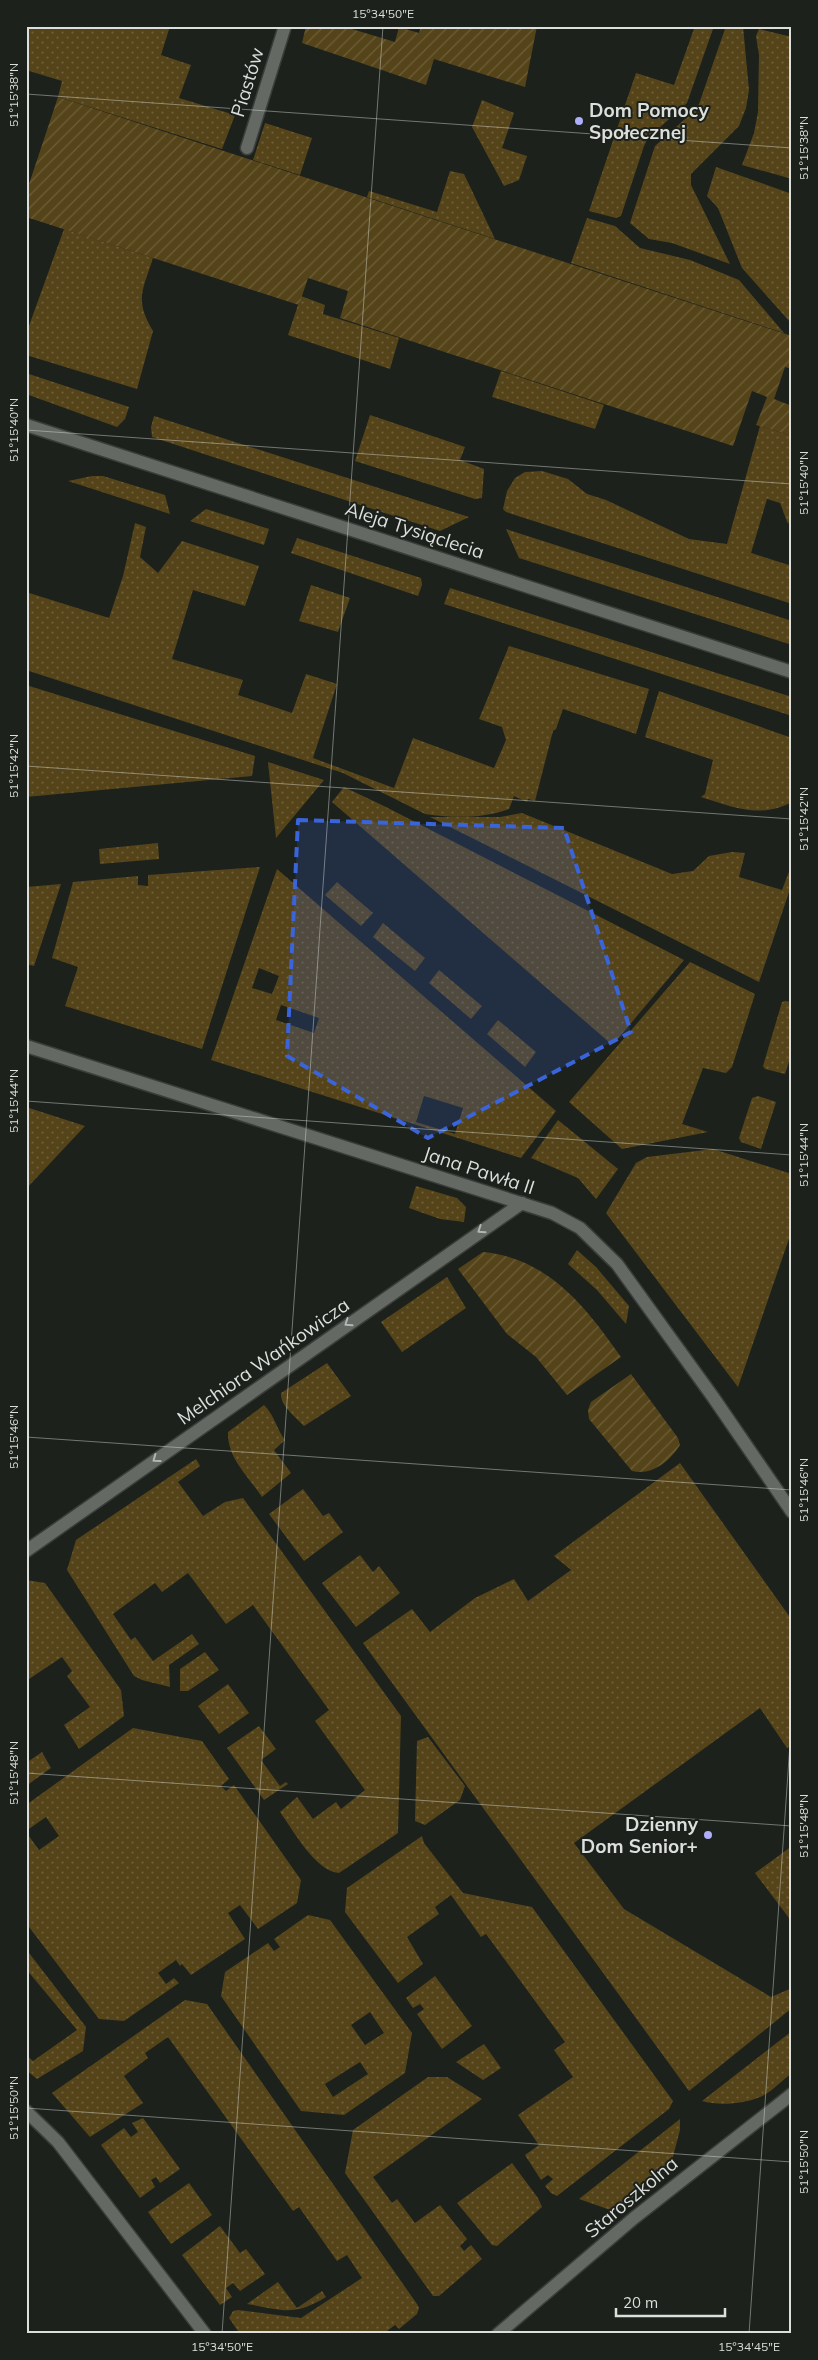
<svg xmlns="http://www.w3.org/2000/svg" width="818" height="2360" viewBox="0 0 818 2360" font-family="Mulish,sans-serif">
<style>
.grass{fill:url(#grass-dots);fill-rule:evenodd}
.garden{fill:url(#garden-furrows)}
.lines{fill:none;stroke-linecap:round;stroke-linejoin:round}
.minor-casing{stroke:#3a3d3a;stroke-width:15}
.tertiary-casing{stroke:#3a3d3a;stroke-width:15}
.minor{stroke:#646964;stroke-width:12}
.tertiary{stroke:#646964;stroke-width:12}
.oneway{stroke:#b2b6b2}
.marked{fill:#3a64d9;fill-opacity:0.2;stroke:#3a64d9;stroke-width:4;stroke-dasharray:10 6;stroke-linejoin:round}
.ticks{fill:none;stroke:#dcdfdc;stroke-width:1;stroke-opacity:0.45}
.poi-dot{fill:#afaefa;stroke:#1c211c;stroke-width:2}
.labels{text-anchor:middle;dominant-baseline:central;stroke-width:4;stroke-linejoin:round;paint-order:stroke}
.street-label{font-size:19px;fill:#dcdfdc;stroke:#1c211c}
.poi-label{font-size:19px;font-weight:bold;fill:#dcdfdc;stroke:#1c211c;text-anchor:start}
.neatline{fill:none;stroke:#dcdfdc;stroke-width:2}
.ticks-label{font-size:12px;text-anchor:middle;fill:#dcdfdc}
</style>
<defs>
<pattern id="grass-dots" width="8" height="8" patternUnits="userSpaceOnUse" patternTransform="scale(1.25)"><rect width="8" height="8" fill="#554419"/><path d="M2 2h.1M6 6h.1" fill="none" stroke="#6d5f3a" stroke-width="1.8" stroke-linecap="round"/></pattern>
<pattern id="garden-furrows" width="10" height="10" patternUnits="userSpaceOnUse" patternTransform="scale(1.25)"><rect width="10" height="10" fill="#554419"/><path d="M-1 1l2-2M0 10L10 0M9 11l2-2" fill="none" stroke="#6d5f3a"/></pattern>
</defs>
<rect width="100%" height="100%" fill="#1c211c"/>
<path class="grass" d="M26,26h144l-9,29 30,10 -12,33 56,17 -13,34 -164,-52 4,-16 -36,-11z
M695,26h19l-27,77 -39,35 -4,8 -23,70 -5,2 -27,-7 47,-138 38,12z
M726,26h17l6,64 -3,18 -7,18 -48,48v11l39,79 -58,-21 -23,-4 -19,-16 25,-77 31,-28 13,-14z
M759,29l33,8v142l-50,-14 12,-32 4,-21 1,-57 -3,-19z
M482,100l32,13 -12,35 25,8 -8,24 -15,6 -32,-59z
M265,123l47,15 -12,37 -47,-15z
M716,167l76,27 -2,128 -48,-54 -24,-60 -11,-12z
M450,171l14,3 31,65 -128,-42 2,-6 68,21z
M587,218l28,8 25,22 50,12 49,20 45,53 -213,-70z
M64,229l89,29c-10,32 -19,41 0,73l-16,58 -111,-34v-21z
M301,296l24,9 -2,9 76,24 -9,31 -102,-34z
M501,371l103,34 -9,24 -103,-32z
M26,373l103,34 -4,12 -8,8 -91,-33z
M370,415l95,32 -5,13 24,9 -2,29 -7,1 -120,-38z
M154,416l315,101 -29,14 -288,-94 -1,-10z
M760,426l32,10v79l-4,9 -8,-21 -13,-4 -16,54 41,13v38l-286,-92 -3,-3 4,-18 8,-13 10,-6 17,-1 26,8 19,15 19,6 83,39 38,5z
M92,476h11l62,19 5,19 -102,-33z
M206,509l63,20 -5,16 -74,-24z
M135,523l11,4 -6,30 18,16 24,-32 77,25 -14,40 -52,-16 -21,69 71,21 -5,15 54,18 14,-39 31,10 -24,74 81,30 19,-50 81,30 12,-28 -4,-13 -23,-8 30,-73 140,43 -13,45 -73,-25 -7,20 -3,2 -18,70 -7,-2 -1,3 -13,-6 -5,13c-27,10 -57,9 -84,5l-82,-41 -317,-103v-78l83,26 14,-42z
M506,529l286,92v24l-273,-87z
M297,538l124,40 1,7 -4,11 -127,-43z
M311,585l39,13 -12,34 -39,-11z
M450,588l342,109v19l-348,-112z
M26,685l229,71 -3,20 -226,21z
M659,691l133,47v64c-32,17 -59,5 -91,-5l4,-3 8,-34 -68,-23z
M268,762l56,18 -48,58z
M344,787l42,20 298,153 -68,81 -6,2 -278,-241z
M522,813l150,61 21,-3 16,-15 23,-4 13,1 -6,24 43,13 10,-26v19l-33,99 -329,-165h70z
M158,843l1,16 -59,5 -1,-15z
M260,867l-58,182 -137,-43 13,-39 -26,-9 21,-76 65,-6v9l10,1v-11z
M277,869l279,242 -35,47 -310,-98zM259,968l20,8 -7,18 -20,-6zM281,1005l38,13 -5,15 -38,-13zM424,1096l39,12 -8,26 -39,-12z
M337,882l36,31 -12,13 -36,-31z
M61,884l-27,82 -8,-2v-77z
M383,923l42,35 -10,13 -42,-34z
M690,962l65,32 -23,73 -6,6 -23,-5 -21,56 26,8 -86,17 -53,-47z
M439,970l43,36 -11,13 -42,-36z
M785,1001l7,1v50l-7,22 -20,-5 -2,-3 19,-64z
M498,1020l38,32 -11,15 -38,-33z
M758,1096l18,6 -15,47 -20,-7 -2,-4 13,-40z
M26,1107l59,19 -59,63z
M558,1120l60,49 -22,30 -18,-21 -47,-20z
M713,1149l79,25v56l-54,157 -132,-174 30,-50 11,-6z
M416,1186l41,12 9,9 -2,15 -24,-3 -31,-11z
M577,1250l19,17 33,39 -3,18 -29,-34 -29,-26z
M447,1277l19,31 -64,44 -21,-30z
M327,1363l24,33 -47,30c-8,-9 -24,-20 -23,-33z
M264,1405c11,11 12,23 21,35l-11,10 17,23 -29,24c-14,-21 -35,-39 -34,-65z
M196,1459l4,7 -22,16 25,34 22,-14 18,-4 158,218 -3,117 -59,40c-23,-1 -46,-43 -59,-61l17,-15 16,22 23,-17 5,7 24,-19 -50,-69 14,-11 -76,-105 -27,19 -38,-51 -26,19 -7,-9 -42,31 18,26 4,-3 18,24 39,-27 7,10 -30,21 1,22 -28,-7 -8,-4 -67,-106 9,-30z
M680,1463l112,157v125l-5,3 -27,-40 -186,135 50,66 147,88 21,-9v20l-103,83 -326,-448 49,-34 18,23 45,-34 39,-19 14,22 43,-31 -17,-14z
M303,1489l20,27 6,-3 14,19 -39,29 -35,-47z
M360,1555l13,17 6,-6 21,27 -44,34 -34,-44z
M26,1580l19,3 76,107 3,26 -45,33 -15,-24 26,-18 -23,-31 5,-5 -10,-14 -36,24z
M205,1652l14,18 -31,21h-8v-22z
M228,1684l21,29 -30,21 -21,-28z
M259,1726l17,23 -15,11 19,26 6,-4 2,2 -24,16 -37,-52z
M133,1728l69,13 27,38 -8,7 5,5 8,-6 67,95 -4,23 -39,26 -18,-24 -12,8 17,26 -54,36 -9,-11 -2,2 -4,-6 -18,13 8,11 8,-6 5,5 -55,38 -25,-2 -73,-96v-91l13,18 20,-14 -13,-19 -20,14v-26z
M428,1737l37,49 -5,14 -35,25 -10,-4 2,-80z
M42,1752l9,16 -25,18v-27l3,2z
M422,1836l2,7 39,50 69,14 141,194 -4,8 -112,87 -6,-3 -6,-7 8,-7 -5,-4 -7,5 -16,-25 14,-10 -21,-30 55,-38 -19,-27 11,-8 -79,-108 -5,3 -30,-42 -16,12 4,7 -32,23 16,27 -25,19 -53,-71 2,-24z
M792,1846v76l-37,-49z
M308,1915l22,5 82,113 -7,40 -61,42 -43,-4 -80,-115 4,-24 43,-29 6,8 6,-4 -6,-8zM370,2012l14,21 -19,12 -14,-20zM360,2062l8,12 -35,23 -8,-13z
M26,1949l60,78 -3,24 -46,28 -11,-9v-15l7,6 44,-31 -51,-61z
M435,1976l37,50 -30,23 -25,-35 7,-5 -4,-5 -7,4 -7,-10z
M185,2000l22,4 210,300 2,4 -2,6 -18,15 -4,-4 -12,9h-143l-11,-16 4,-7 5,-1 63,8 61,-40 -15,-23 -10,6 -38,-54 -6,4 -125,-174 -23,16 3,5 -24,18 19,27 -53,34 -38,-44z
M792,2031v42c-10,7 -21,20 -32,24 -16,7 -42,9 -58,4z
M484,2044l17,24 -18,12 -27,-18z
M428,2077h19l35,22 -109,78 19,26 5,-4 18,24 25,-18 27,34 -7,7 4,5 7,-6 11,14 -43,37h-6l-88,-123 8,-43z
M143,2118l37,51 -20,14 -4,-6 -5,3 4,7 -15,11 -39,-53 23,-17 7,9 7,-5 -6,-9z
M680,2119v11l-9,34 -55,48 -37,-13z
M512,2163l26,35 4,9 -45,39 -5,-1 -35,-42z
M189,2183l23,32 -41,29 -23,-32z
M220,2226l20,27 6,-4 19,25 -25,17 -7,-8 -7,5 6,9 -12,8 -38,-50z
M278,2282l19,26 25,-17 4,6c-33,20 -43,13 -79,7z"/>
<path class="garden" d="M306,26h36l53,16 4,-15 20,6 2,-7h116l-12,61 -91,-28 -8,26 -124,-42z
M58,97l734,239v33l-7,-2 -11,32 18,7v30l-36,-11 11,-28 -15,-6 -19,55 -393,-128 8,-27 -40,-13 -9,27 -273,-88v-24z
M483,1252c65,6 103,55 138,105l-54,38 -31,-38 -29,-23 -49,-65z
M631,1374l47,64 2,7c-10,16 -28,31 -48,26l-43,-52 -1,-9 3,-8z"/>
<g class="lines">
<g class="minor-casing">
<path id="minor" d="M247,148l38,-122
M26,1046l526,167 28,15 37,36 96,133 79,115
M26,1551l496,-348
M26,2111l32,31 147,192
M498,2334l136,-116 158,-124"/>
</g>
<g class="tertiary-casing">
<path id="tertiary" d="M26,425l766,247"/>
</g>
<use href="#minor" class="minor"/>
<use href="#tertiary" class="tertiary"/>
</g>
<defs><path id="oneway-chevron" d="M-2-3.5L2.5 0L-2 3.5" fill="none" stroke-width="1.6" stroke-linecap="round" stroke-linejoin="round" transform="scale(1.25)"/></defs>
<g class="oneway">
<use href="#oneway-chevron" transform="translate(481 1230) rotate(146)"/>
<use href="#oneway-chevron" transform="translate(348 1323) rotate(145)"/>
<use href="#oneway-chevron" transform="translate(156 1459) rotate(144)"/>
</g>
<path class="marked" d="M298,820l266,8 67,204 -203,106 -141,-82z"/>
<path class="ticks" d="M26,94l766,54M26,430l766,54M26,766l766,53M26,1101l766,54M26,1437l766,53M26,1773l766,53M26,2108l766,54M222,2334l161,-2308M749,2334l43,-619"/>
<g class="poi-dot">
<circle cx="579" cy="121" r="5"/>
<circle cx="708" cy="1835" r="5"/>
</g>
<g class="labels">
<g class="street-label">
<text transform="translate(247 82) rotate(-73)">Piastów</text>
<text transform="translate(415 530) rotate(18)">Aleja Tysiąclecia</text>
<text transform="translate(479 1170) rotate(18)">Jana Pawła II</text>
<text transform="translate(263 1361) rotate(-35)">Melchiora Wańkowicza</text>
<text transform="translate(631 2197) rotate(-40)">Staroszkolna</text>
</g>
<g class="poi-label">
<text x="589" y="110">Dom Pomocy<tspan x="589" dy="22">Społecznej</tspan></text>
<text x="698" y="1824" text-anchor="end">Dzienny<tspan x="698" dy="22">Dom Senior+</tspan></text>
</g>
</g>
<rect width="818" height="2360" fill="none" stroke="#1c211c" stroke-width="55"/>
<path d="M616 2308v8h109v-8" fill="none" stroke="#dcdfdc" stroke-width="2.5"/>
<text x="623" y="2308" font-size="15" fill="#dcdfdc" stroke="#1c211c" stroke-width="4" paint-order="stroke">20 m</text>
<rect x="28" y="28" width="762" height="2304" class="neatline"/>
<g class="ticks-label">
<text x="383" y="18">15°34'50"E</text>
<text transform="translate(14 95) rotate(-90)" y="4">51°15'38"N</text>
<text transform="translate(804 148) rotate(-90)" y="4">51°15'38"N</text>
<text transform="translate(14 430) rotate(-90)" y="4">51°15'40"N</text>
<text transform="translate(804 483) rotate(-90)" y="4">51°15'40"N</text>
<text transform="translate(14 766) rotate(-90)" y="4">51°15'42"N</text>
<text transform="translate(804 819) rotate(-90)" y="4">51°15'42"N</text>
<text transform="translate(14 1101) rotate(-90)" y="4">51°15'44"N</text>
<text transform="translate(804 1155) rotate(-90)" y="4">51°15'44"N</text>
<text transform="translate(14 1437) rotate(-90)" y="4">51°15'46"N</text>
<text transform="translate(804 1490) rotate(-90)" y="4">51°15'46"N</text>
<text transform="translate(14 1773) rotate(-90)" y="4">51°15'48"N</text>
<text transform="translate(804 1826) rotate(-90)" y="4">51°15'48"N</text>
<text transform="translate(14 2108) rotate(-90)" y="4">51°15'50"N</text>
<text transform="translate(804 2162) rotate(-90)" y="4">51°15'50"N</text>
<text x="222" y="2351">15°34'50"E</text>
<text x="749" y="2351">15°34'45"E</text>
</g>
</svg>
